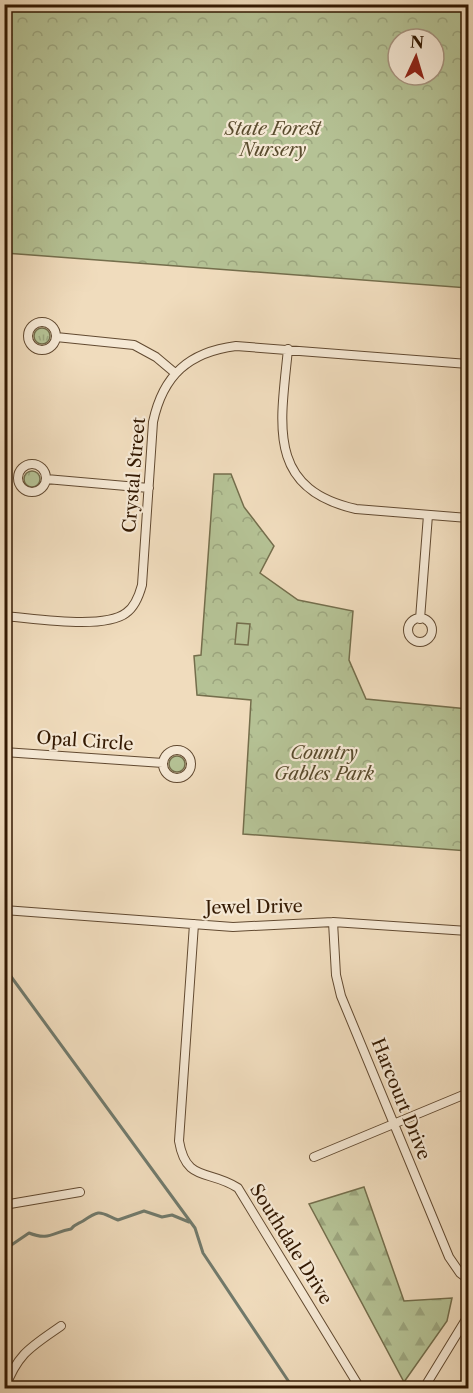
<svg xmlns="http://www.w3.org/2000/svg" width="473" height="1393" viewBox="0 0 473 1393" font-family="'Libre Caslon Text',serif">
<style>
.grass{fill:url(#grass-tufts);stroke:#746e4c;stroke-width:1.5}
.forest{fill:url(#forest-firs);stroke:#746e4c;stroke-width:1.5}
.park{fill:url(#park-crowns);stroke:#746e4c;stroke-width:1.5;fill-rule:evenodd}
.garden{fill:#b5c295;stroke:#746e4c;stroke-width:1.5}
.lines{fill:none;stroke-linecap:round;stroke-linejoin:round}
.stream{stroke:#717a6c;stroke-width:3}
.street-casing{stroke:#624a31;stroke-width:10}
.street{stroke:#f5e8d4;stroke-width:8}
.labels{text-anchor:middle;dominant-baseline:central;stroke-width:4.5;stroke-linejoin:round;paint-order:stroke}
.park-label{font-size:18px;font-style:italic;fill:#5a4c2e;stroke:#f5e8d4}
.street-label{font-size:18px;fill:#331902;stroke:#f5e8d4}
</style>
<defs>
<pattern id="grass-tufts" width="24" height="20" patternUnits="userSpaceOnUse" patternTransform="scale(1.5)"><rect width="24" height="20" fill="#b5c295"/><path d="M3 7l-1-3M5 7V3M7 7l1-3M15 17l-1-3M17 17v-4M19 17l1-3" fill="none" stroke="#9ca67f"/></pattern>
<pattern id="forest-firs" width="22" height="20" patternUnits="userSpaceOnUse" patternTransform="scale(1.5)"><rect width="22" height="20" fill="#b5c295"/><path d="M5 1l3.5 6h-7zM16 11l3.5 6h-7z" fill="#9ca67f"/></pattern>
<pattern id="park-crowns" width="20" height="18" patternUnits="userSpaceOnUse" patternTransform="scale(1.5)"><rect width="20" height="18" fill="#b5c295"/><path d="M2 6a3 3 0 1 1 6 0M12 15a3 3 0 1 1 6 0" fill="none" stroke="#9ca67f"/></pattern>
</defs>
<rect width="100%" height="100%" fill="#f0dcbd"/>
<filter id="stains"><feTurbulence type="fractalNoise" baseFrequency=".00333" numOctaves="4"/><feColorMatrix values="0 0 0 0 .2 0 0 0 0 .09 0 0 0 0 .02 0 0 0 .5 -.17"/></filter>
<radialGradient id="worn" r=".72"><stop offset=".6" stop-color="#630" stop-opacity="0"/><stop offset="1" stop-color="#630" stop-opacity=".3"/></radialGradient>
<path class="grass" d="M34 336a8 8 0 1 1 16 0a8 8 0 1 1-16 0Z
M24 479a8 8 0 1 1 16 0a8 8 0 1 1-16 0Z
M169 764a8 8 0 1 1 16 0a8 8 0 1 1-16 0Z"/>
<path class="forest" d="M364,1187l40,114 48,-3 -5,23 -43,61 -95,-178z"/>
<path class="park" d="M4,5h464v283l-463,-35zM398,39h36v36h-36z
M214,474h17l13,33 30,39 -14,27 38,27 55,11 -4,49 17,39 102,10v142l-225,-17 8,-134 -54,-5 -3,-39 7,-1z"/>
<path class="garden" d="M237,623l13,1 -2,21 -13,-1z"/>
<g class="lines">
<path class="stream" d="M4,967l191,261 8,25 90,135
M4,1250l25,-17c20,8 24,-1 42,-4 4,-5 7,-5 12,-8 18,-12 16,-9 35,-1l26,-9 18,6 10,-2 17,7"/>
<g class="street-casing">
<path id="street" d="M28 336a14 14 0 1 1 28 0a14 14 0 1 1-28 0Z
M56,337l78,8 22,12 19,16
M288,349c-7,73 -23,140 68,160l112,9
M18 478a14 14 0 1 1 28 0a14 14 0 1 1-28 0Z
M46,479l103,9
M4,616c29,2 100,14 122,-3 9,-6 13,-17 16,-28l11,-163c10,-47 36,-70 83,-76l232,18
M408 630a12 12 0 1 1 24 0a12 12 0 1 1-24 0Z
M420,619l8,-104
M163 764a14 14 0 1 1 28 0a14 14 0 1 1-28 0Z
M4,752l159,11
M4,910l229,17 100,-5 135,9
M333,922l3,53 5,21 108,261 11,16 8,6
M194,924l-15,217c7,42 30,28 59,47l122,200
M314,1157l154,-64
M4,1205l76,-13
M5,1388c13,-35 26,-41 56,-62
M424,1388l44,-72"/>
</g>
<use href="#street" class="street"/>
</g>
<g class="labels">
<g class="park-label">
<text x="273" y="129">State Forest<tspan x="273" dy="21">Nursery</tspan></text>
<text x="324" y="753">Country<tspan x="324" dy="21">Gables Park</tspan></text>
</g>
<g class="street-label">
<text transform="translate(134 475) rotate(-85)">Crystal Street</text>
<text transform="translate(85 741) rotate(4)">Opal Circle</text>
<text transform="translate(254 907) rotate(-1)">Jewel Drive</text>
<text transform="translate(401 1099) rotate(68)">Harcourt Drive</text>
<text transform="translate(291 1244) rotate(58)">Southdale Drive</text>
</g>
</g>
<rect width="473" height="1393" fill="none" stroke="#f0dcbd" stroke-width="24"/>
<rect x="6" y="6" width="461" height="1381" fill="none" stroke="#331902" stroke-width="3"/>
<rect x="12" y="12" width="449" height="1369" fill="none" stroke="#331902" stroke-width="1.5"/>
<g transform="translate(416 57) rotate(4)"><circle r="28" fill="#f5e8d4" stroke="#a79580" stroke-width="1.5"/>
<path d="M0-4.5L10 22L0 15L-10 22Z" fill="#8f2418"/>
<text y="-9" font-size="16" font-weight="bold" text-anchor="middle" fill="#331902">N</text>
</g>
<rect width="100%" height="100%" filter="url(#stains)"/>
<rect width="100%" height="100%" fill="url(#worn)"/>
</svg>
